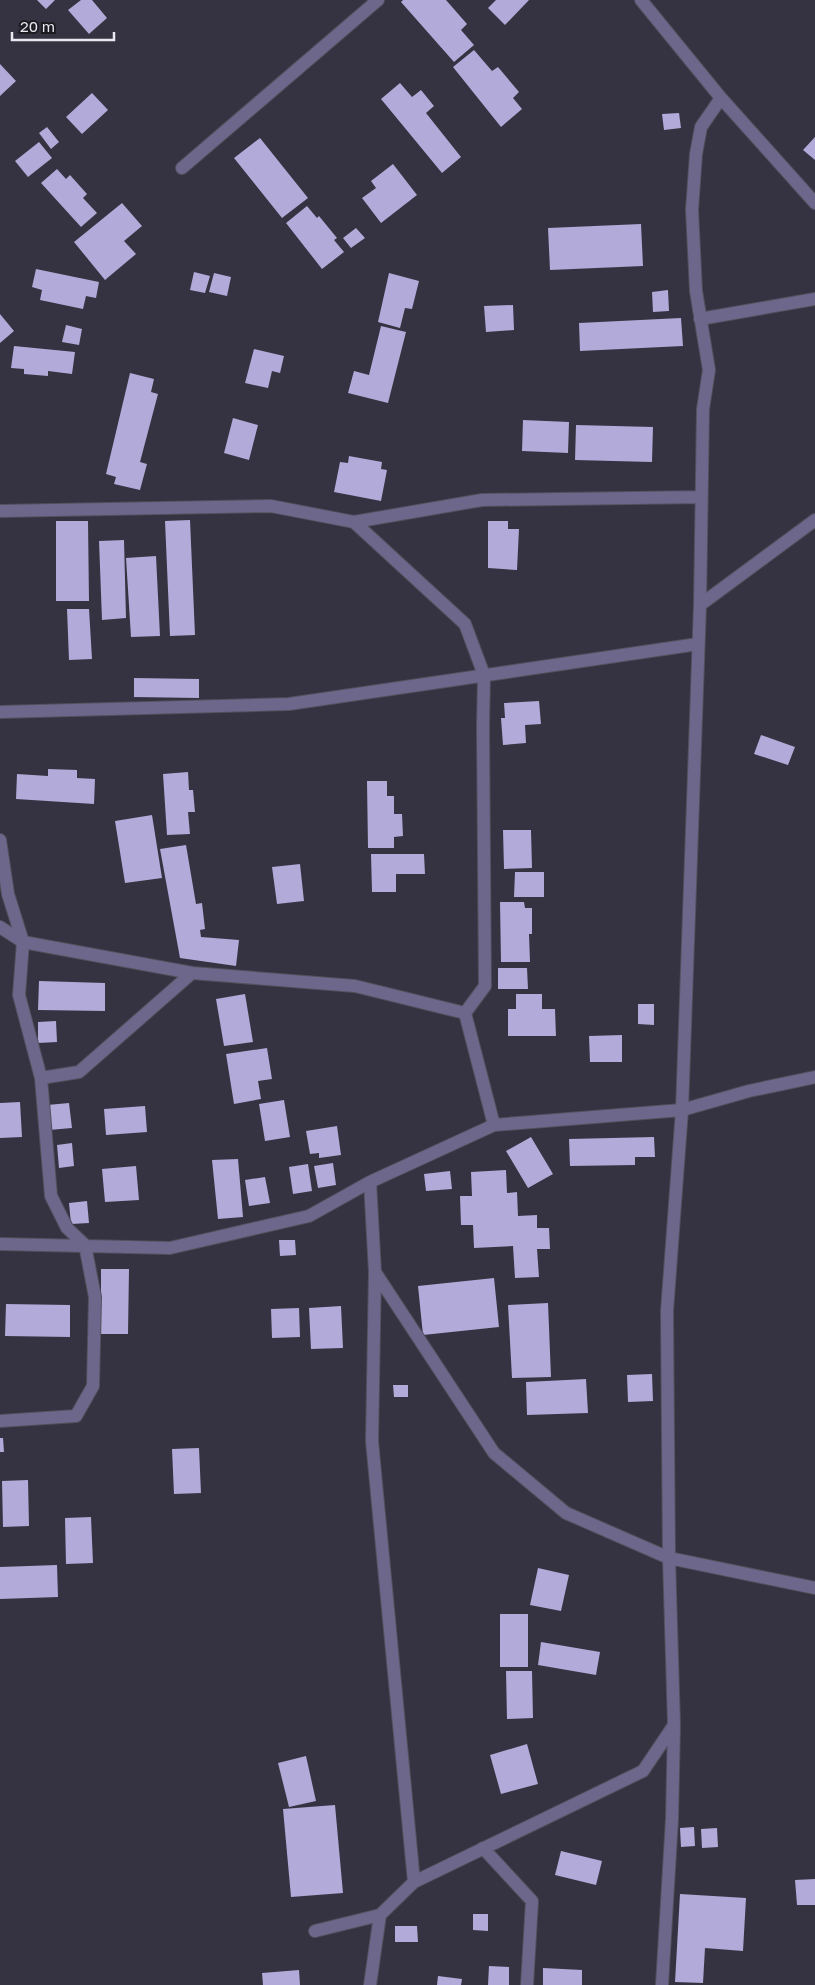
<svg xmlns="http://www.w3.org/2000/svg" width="815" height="1985" viewBox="0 0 815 1985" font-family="'Golos Text',sans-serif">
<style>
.building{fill:#b2aad8}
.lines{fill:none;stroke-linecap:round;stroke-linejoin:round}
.service-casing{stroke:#52505d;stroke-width:14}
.minor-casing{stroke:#52505d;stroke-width:14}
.service{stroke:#6e678c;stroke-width:12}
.minor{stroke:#6e678c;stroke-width:12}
</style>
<rect width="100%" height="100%" fill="#353341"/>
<path class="building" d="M37,0h18l-9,9z
M81,0h11l15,18 -18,16 -21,-24z
M403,0h43l21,24 -6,6 13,15 -20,17 -53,-60z
M496,0h33l-24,25 -17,-17z
M474,50l18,21 6,-4 21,25 -6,6 9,11 -21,18 -48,-60z
M0,64l16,17 -16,15z
M400,83l12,14 9,-7 13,16 -8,7 35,44 -19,16 -61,-74z
M92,93l16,17 -26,24 -16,-17z
M679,113l2,15 -17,2 -2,-16z
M47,127l12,15 -8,7 -12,-16z
M815,137v23l-12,-10z
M260,138l48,60 -26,20 -48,-60z
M39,142l13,16 -24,19 -13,-16z
M393,164l24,31 -36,28 -19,-25 14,-10 -5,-7z
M57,169l9,10 4,-4 17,19 -4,4 14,15 -16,14 -40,-44z
M122,203l20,23 -18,15 12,13 -31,26 -31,-38z
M307,206l10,12 2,-2 18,22 -3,2 10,12 -22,17 -36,-46z
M641,224l2,42 -93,4 -2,-42z
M356,228l9,10 -14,10 -8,-10z
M36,269l63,13 -3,16 -10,-2 -3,13 -43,-9 2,-10 -10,-3z
M194,272l16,4 -5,17 -15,-3z
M214,273l17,4 -4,19 -18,-4z
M389,273l30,8 -7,28 -7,-1 -5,20 -22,-6z
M668,290l1,21 -16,1 -1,-20z
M513,305l1,25 -28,2 -2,-26z
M0,314l14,17 -14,12z
M681,318l2,28 -103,5 -1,-28z
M66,325l16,4 -3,16 -17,-3z
M381,326l25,6 -18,71 -40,-10 6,-22 15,4z
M14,346l61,6 -3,22 -24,-3v5l-24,-2v-5l-13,-1z
M254,349l30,7 -4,17 -8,-2 -4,17 -23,-5z
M130,373l24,6 -3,13 7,2 -18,68 7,2 -7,26 -26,-6 2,-7 -10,-3z
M233,418l25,7 -9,35 -25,-7z
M523,420l46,2 -1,31 -46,-2z
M576,425l77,2 -1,35 -77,-2z
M349,456l33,6 -1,7 6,1 -6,31 -47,-9 6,-30 8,1z
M190,520l5,115 -25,1 -5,-115z
M56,521h32l1,80h-33z
M488,521h20v8h11l-2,41 -29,-2z
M124,540l2,78 -24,2 -3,-79z
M156,556l4,80 -29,1 -5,-79z
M67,609h22l3,50 -23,1z
M134,678l65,1v19l-65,-1z
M539,701l2,23 -16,1 1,18 -23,2 -2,-27h4l-1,-15z
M761,735l34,12 -7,18 -34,-11z
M48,769l29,1v8l18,1 -1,25 -78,-5 1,-25 31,2z
M188,772l1,18h4l2,22h-7l2,22 -23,1 -4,-61z
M367,781h20v15h7v18h8l1,22 -9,1v11h-26z
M152,815l10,63 -37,5 -10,-62z
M503,830h28l1,38 -28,1z
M186,845l10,59 6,-1 3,26 -5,1 1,7 38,3 -3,26 -56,-8 -20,-109z
M371,854h53l1,20h-29v18h-24z
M300,864l4,37 -27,3 -5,-37z
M515,872h29v25h-30z
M500,902h24l1,6h7v26h-3l1,28h-29z
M498,968h29l1,21h-30z
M39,981l66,2v28l-67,-1z
M245,994l8,48 -29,4 -8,-47z
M516,994h26v15h13l1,27h-48v-27h8z
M638,1004h16v21l-16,-1z
M56,1021l1,21 -19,1v-21z
M622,1035v27h-32l-1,-26z
M267,1048l5,31 -14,2 3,18 -27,5 -8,-50z
M284,1100l6,37 -25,4 -6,-37z
M20,1102l2,35 -22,1v-35z
M69,1103l3,25 -23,2 -2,-25z
M145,1106l2,26 -41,3 -2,-26z
M337,1126l4,29 -22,3v-5l-9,1 -4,-23z
M531,1137l22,37 -25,14 -22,-37z
M654,1137l1,20h-20v8l-65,1 -1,-27z
M72,1143l2,23 -15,2 -2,-23z
M238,1159l5,58 -25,2 -6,-59z
M333,1163l3,22 -18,3 -4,-22z
M308,1164l4,27 -19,3 -4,-27z
M136,1166l3,34 -34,2 -3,-33z
M506,1170l1,23 10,-1 1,24 19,-1v13h12l1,21h-13l2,28 -24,1 -2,-32 -39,2 -1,-23h-12l-1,-29h12l-1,-24z
M450,1171l2,18 -26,2 -2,-17z
M265,1177l5,26 -21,3 -4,-26z
M87,1201l2,22 -18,1 -2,-21z
M279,1240h16l1,15 -16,1z
M101,1269h28l-1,65h-27z
M494,1278l5,49 -76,8 -5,-49z
M548,1303l3,74 -39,1 -4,-73z
M6,1304l64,1v32l-65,-1z
M341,1306l2,42 -32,1 -2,-41z
M299,1308l1,29 -28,1 -1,-29z
M652,1374l1,27 -25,1 -1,-27z
M586,1379l2,34 -61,2 -1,-33z
M393,1385h15v12h-14z
M0,1438h3l1,14h-4z
M199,1448l2,45 -27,1 -2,-45z
M28,1480l1,46 -26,1 -1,-46z
M91,1517l2,46 -27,1 -1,-46z
M57,1565l1,32 -58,2v-32z
M538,1568l31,7 -8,36 -31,-6z
M500,1614h28v53h-28z
M541,1642l59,10 -4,23 -58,-10z
M506,1671h26l1,47 -26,1z
M527,1744l11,40 -37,10 -11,-39z
M306,1756l10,45 -27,6 -11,-44z
M335,1805l8,88 -52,4 -8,-88z
M694,1827l1,19 -14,1 -1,-19z
M717,1828l1,19 -16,1 -1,-19z
M561,1851l41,10 -6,24 -41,-10z
M815,1879v26h-18l-2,-25z
M680,1894l66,4 -3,53 -38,-3 -2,35 -28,-1z
M473,1914h15v17l-15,-1z
M395,1926h22l1,16h-23z
M489,1966l20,1v18h-21z
M543,1968l39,2v15h-39z
M299,1970l1,15h-37l-1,-12z
M438,1976l24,3 -1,6h-24z"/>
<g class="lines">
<g class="service-casing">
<path id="service" d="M182,168l196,-168"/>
</g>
<g class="minor-casing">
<path id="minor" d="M641,0l80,98 94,105
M700,319l115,-20
M0,511l271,-5 83,16 128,-22 219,-3
M354,522l111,102 19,51 -1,52 2,259 -20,27 29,112
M700,605l115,-85
M0,712l289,-8 409,-60
M0,840l8,54 15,48 -4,53 22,83 10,118 16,32 18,17 10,52 -2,89 -17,30 -76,5
M0,927l23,15 169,31 163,13 110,27
M41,1078l38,-6 113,-99
M370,1182l5,90 -3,169 42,441
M0,1244l170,4 139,-32 61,-34 124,-57 188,-15 67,-19 66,-14
M375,1272l119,181 72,60 103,45 146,30
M483,1848l49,53 -5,84
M315,1931l65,-16 34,-33 229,-111 31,-46
M370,1985l10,-70
M662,1985l10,-166 2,-94 -5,-167 -2,-247 15,-201 18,-505 3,-196 6,-39 -13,-79 -4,-81 4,-56 5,-27 20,-29"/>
</g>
<use href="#service" class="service"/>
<use href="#minor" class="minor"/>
</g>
<path d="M12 32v8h102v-8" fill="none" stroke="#e9e8f1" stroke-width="2.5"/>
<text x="20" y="32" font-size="15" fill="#e9e8f1" stroke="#1d1b22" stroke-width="4" paint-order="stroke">20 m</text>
</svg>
